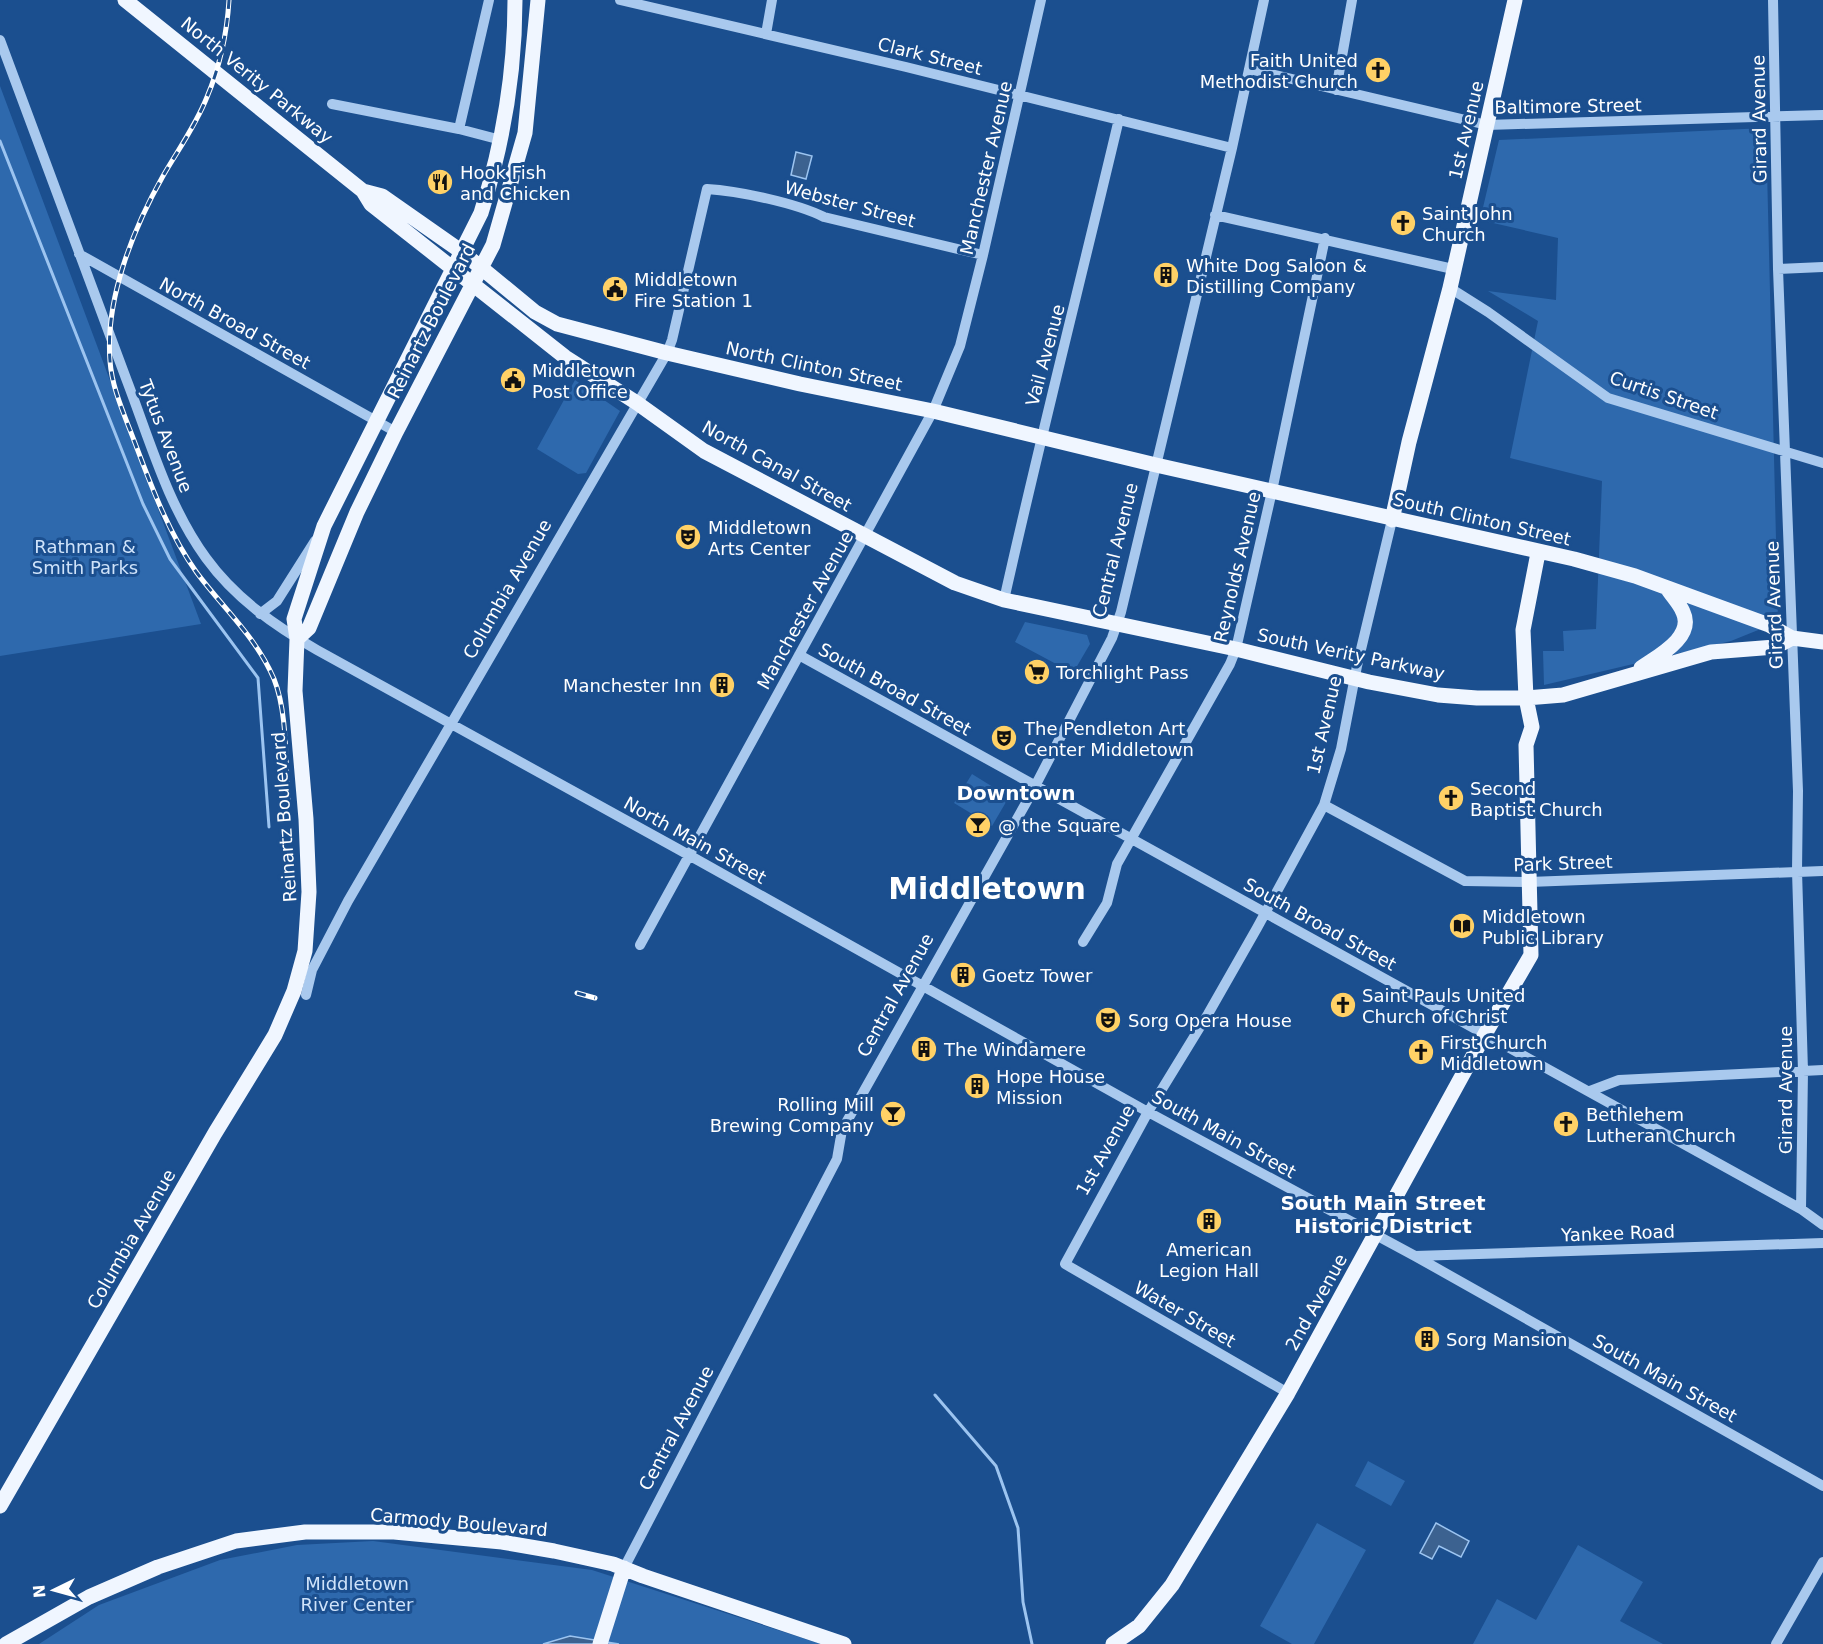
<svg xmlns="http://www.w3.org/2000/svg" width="1823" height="1644" viewBox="0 0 1823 1644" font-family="'DejaVu Sans',sans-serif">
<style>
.green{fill:#2e69ad}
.water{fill:#3c6290;stroke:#9cc4f0;stroke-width:1.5}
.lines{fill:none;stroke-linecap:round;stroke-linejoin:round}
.stream{stroke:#9cc4f0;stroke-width:3}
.minor{stroke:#a9c9ee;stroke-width:10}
.major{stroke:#f0f6ff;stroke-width:15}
.rail-casing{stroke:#fff;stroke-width:5}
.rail{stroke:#1b4f8f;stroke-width:3;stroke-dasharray:9;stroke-linecap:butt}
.labels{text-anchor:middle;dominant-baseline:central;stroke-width:6;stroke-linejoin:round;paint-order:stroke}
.street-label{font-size:18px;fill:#fff;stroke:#1b4f8f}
.poi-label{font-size:18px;fill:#fff;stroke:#1b4f8f;text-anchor:start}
.park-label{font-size:18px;fill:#cfe3fa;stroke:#1b4f8f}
.neighbourhood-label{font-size:20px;font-weight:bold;fill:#fff;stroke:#1b4f8f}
.town-label{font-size:30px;font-weight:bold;fill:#fff;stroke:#1b4f8f}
</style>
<rect width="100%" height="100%" fill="#1b4f8f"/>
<path class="green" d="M0,86l201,538 -201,32z
M1766,128l12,494 -47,19 -187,44 -1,-34h21l-1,-20 33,-2 6,-148 -92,-23 28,-137 -50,-30 68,9 2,-62 -78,-18 19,-80z
M575,380l45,31 -34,62 -8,1 -41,-25z
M1025,622l62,13 3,9 -17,29 -58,-31z
M972,774l37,23 -17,29 -38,-23z
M1368,1461l37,20 -14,25 -36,-20z
M1317,1523l49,27 -52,94h-22l-32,-18z
M373,1541l219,29 229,74h-782l60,-39 121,-45 77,-15z
M1578,1545l65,37 -23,39 43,23h-190l24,-45 39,21z"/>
<path class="water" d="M796,152l16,4 -6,23 -15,-4z
M1436,1523l33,18 -8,16 -22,-11 -7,13 -12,-6z
M570,1636l49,8h-76z"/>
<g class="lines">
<path class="stream" d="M0,141l143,363 27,55 88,119 11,149
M935,1395l61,71 22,62 5,74 9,42"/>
<path class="minor" d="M620,0l286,67 326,81
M1773,0l5,269 20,522 -1,80 6,200 -2,138
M766,34l6,-34
M0,40c43,113 84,228 127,341 23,60 41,125 79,177 29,40 69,68 111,92l361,199 470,263 267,144 408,230
M1249,69l238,56 336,-10
M1336,90l16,-90
M332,104l127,25 42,11
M459,129l30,-129
M1215,215l238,54
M79,254l317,178
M1778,269l45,-2
M1450,288l38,24 120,86 215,65
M1004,600c36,-161 77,-321 115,-481
M260,614l17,-13 38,-60
M799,655l1002,554 22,16
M1324,805l141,76 64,1 294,-11
M1083,942l24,-39 10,-39 113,-200 6,-15 36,-158 53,-253
M640,945l293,-534 27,-65 23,-91 58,-255
M306,995l6,-25 36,-69 319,-548 5,-13 35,-151c32,2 89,14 117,28l159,38
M1590,1091l29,-11 204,-10
M1415,1256l408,-13
M1288,1393l-223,-129 83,-152 60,-98 49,-86 67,-123 17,-56 16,-83 35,-146
M624,1568l213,-409 5,-29 189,-336 81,-156 9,-26 111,-464 32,-148
M1776,1644l47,-82"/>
<path class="major" d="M125,0l238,191 8,13 194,153 72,46 67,48 251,132 49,17 232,49 133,33 69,13 39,3h49l37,-3 148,-43 64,-5 17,-9 31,4
M363,191l19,5 80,56 73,60 22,12 110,29 133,31 133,27 223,54 418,94 61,17 134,49 23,13
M1392,520l17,-78 41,-154 65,-288
M297,639l12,-11 48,-116 39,-80 97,-187 32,-112 13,-133
M1641,668c17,-12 54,-31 42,-56 -3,-8 -11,-16 -16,-24
M0,1506l215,-373 60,-98 19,-44 11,-40 4,-59 -3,-73 -11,-128 2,-52 -3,-20 30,-93 157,-313c22,-69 34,-140 34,-213
M6,1644l83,-47 69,-30 78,-26 69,-9h89l108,10 52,9 59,13 30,12 201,68
M600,1644l24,-76
M1113,1644l26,-18 33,-41 116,-192 197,-359 46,-79 -5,-210 6,-18 -6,-29 -3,-68 15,-77"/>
<g class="rail-casing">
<path id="rail" d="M229,0c-2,33 -9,66 -22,97 -11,28 -29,53 -44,79 -30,53 -58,123 -53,185 2,28 15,55 25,82 17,45 34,91 62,130 27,36 59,64 77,106 14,35 11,84 14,121
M577,993l18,5"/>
</g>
<use href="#rail" class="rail"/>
</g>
<defs>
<g id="church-disc" transform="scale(1.35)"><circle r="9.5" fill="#ffd166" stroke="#1b4f8f"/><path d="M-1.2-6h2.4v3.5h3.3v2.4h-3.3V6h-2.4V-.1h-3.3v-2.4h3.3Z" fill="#111"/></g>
<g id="restaurant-disc" transform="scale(1.35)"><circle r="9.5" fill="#ffd166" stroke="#1b4f8f"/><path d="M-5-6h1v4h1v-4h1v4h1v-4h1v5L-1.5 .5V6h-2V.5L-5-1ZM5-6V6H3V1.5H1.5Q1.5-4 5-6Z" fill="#111"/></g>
<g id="building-disc" transform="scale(1.35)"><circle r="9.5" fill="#ffd166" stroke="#1b4f8f"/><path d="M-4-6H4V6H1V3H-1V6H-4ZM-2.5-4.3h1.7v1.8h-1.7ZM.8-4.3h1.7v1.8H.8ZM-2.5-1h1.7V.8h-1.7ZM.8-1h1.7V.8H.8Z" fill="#111"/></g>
<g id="civic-disc" transform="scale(1.35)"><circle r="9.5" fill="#ffd166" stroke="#1b4f8f"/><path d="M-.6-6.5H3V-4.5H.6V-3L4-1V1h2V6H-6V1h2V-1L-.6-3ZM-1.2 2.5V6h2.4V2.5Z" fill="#111"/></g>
<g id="theatre-disc" transform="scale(1.35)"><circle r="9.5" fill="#ffd166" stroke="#1b4f8f"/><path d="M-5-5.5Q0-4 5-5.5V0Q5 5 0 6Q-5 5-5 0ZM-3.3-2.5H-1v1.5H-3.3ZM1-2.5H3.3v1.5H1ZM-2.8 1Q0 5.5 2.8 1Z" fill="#111"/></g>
<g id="supermarket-disc" transform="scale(1.35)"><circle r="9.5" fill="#ffd166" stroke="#1b4f8f"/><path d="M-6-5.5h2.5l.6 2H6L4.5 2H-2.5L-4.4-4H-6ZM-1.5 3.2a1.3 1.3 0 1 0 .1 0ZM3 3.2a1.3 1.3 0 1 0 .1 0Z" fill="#111"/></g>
<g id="bar-disc" transform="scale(1.35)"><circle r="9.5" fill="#ffd166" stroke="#1b4f8f"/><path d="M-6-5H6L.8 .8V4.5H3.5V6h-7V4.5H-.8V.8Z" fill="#111"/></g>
<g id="library-disc" transform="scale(1.35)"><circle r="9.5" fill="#ffd166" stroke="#1b4f8f"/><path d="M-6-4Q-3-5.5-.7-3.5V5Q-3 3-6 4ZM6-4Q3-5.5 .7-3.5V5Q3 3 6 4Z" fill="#111"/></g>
</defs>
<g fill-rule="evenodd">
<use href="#church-disc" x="1378" y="70"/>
<use href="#restaurant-disc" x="440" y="182"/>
<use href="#church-disc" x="1403" y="223"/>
<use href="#building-disc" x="1166" y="275"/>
<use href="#civic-disc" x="615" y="289"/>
<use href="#civic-disc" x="513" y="380"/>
<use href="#theatre-disc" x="688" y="537"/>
<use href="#supermarket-disc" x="1037" y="672"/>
<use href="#building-disc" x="722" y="685"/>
<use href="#theatre-disc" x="1004" y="738"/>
<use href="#church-disc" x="1451" y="798"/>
<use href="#bar-disc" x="978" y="825"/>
<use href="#library-disc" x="1462" y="926"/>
<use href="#building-disc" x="963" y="975"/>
<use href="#church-disc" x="1343" y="1005"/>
<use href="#theatre-disc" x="1108" y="1020"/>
<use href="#building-disc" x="924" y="1049"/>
<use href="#church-disc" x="1421" y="1052"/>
<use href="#building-disc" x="977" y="1086"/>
<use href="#bar-disc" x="893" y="1114"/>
<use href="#church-disc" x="1566" y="1124"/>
<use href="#building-disc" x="1209" y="1221"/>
<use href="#building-disc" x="1427" y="1339"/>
</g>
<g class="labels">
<g class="street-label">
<text transform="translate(930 56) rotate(14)">Clark Street</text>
<text transform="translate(257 80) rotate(39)">North Verity Parkway</text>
<text transform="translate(1568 106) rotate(-1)">Baltimore Street</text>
<text transform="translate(1759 119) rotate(-91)">Girard Avenue</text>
<text transform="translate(1466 130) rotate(-77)">1st Avenue</text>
<text transform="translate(986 168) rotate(-77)">Manchester Avenue</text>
<text transform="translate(850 204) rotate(15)">Webster Street</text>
<text transform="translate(431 321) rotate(-63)">Reinartz Boulevard</text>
<text transform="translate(235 323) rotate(29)">North Broad Street</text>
<text transform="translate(1045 355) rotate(-75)">Vail Avenue</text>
<text transform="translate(814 366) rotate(12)">North Clinton Street</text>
<text transform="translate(1664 395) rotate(19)">Curtis Street</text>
<text transform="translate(166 436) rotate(69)">Tytus Avenue</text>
<text transform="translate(777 466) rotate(29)">North Canal Street</text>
<text transform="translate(1482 519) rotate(13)">South Clinton Street</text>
<text transform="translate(1115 550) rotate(-76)">Central Avenue</text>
<text transform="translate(1237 567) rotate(-77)">Reynolds Avenue</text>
<text transform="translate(507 589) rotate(-60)">Columbia Avenue</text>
<text transform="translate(1774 605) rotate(-92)">Girard Avenue</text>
<text transform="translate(805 610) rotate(-61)">Manchester Avenue</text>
<text transform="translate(1351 654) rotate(12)">South Verity Parkway</text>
<text transform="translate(895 689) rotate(29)">South Broad Street</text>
<text transform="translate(1324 725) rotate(-77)">1st Avenue</text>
<text transform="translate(284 817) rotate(-94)">Reinartz Boulevard</text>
<text transform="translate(695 840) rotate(29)">North Main Street</text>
<text transform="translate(1563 863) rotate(-2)">Park Street</text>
<text transform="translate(1320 924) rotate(29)">South Broad Street</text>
<text transform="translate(895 995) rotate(-61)">Central Avenue</text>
<text transform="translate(1785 1090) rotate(-90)">Girard Avenue</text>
<text transform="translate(1224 1134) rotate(29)">South Main Street</text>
<text transform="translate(1105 1150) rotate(-61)">1st Avenue</text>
<text transform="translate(1618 1233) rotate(-2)">Yankee Road</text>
<text transform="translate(131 1239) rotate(-60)">Columbia Avenue</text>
<text transform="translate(1316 1302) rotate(-61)">2nd Avenue</text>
<text transform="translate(1185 1314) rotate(30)">Water Street</text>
<text transform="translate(1665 1378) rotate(29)">South Main Street</text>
<text transform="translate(676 1428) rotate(-62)">Central Avenue</text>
<text transform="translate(459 1522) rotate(5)">Carmody Boulevard</text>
</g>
<g class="poi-label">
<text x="1358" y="60" text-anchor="end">Faith United<tspan x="1358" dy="21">Methodist Church</tspan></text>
<text x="460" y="172">Hook Fish<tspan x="460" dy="21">and Chicken</tspan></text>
<text x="1422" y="213">Saint John<tspan x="1422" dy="21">Church</tspan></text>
<text x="1186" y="265">White Dog Saloon &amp;<tspan x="1186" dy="21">Distilling Company</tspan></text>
<text x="634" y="279">Middletown<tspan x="634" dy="21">Fire Station 1</tspan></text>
<text x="532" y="370">Middletown<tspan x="532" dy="21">Post Office</tspan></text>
<text x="708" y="527">Middletown<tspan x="708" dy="21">Arts Center</tspan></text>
<text x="1056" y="672">Torchlight Pass</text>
<text x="702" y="685" text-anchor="end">Manchester Inn</text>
<text x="1024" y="728">The Pendleton Art<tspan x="1024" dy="21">Center Middletown</tspan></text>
<text x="1470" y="788">Second<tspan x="1470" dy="21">Baptist Church</tspan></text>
<text x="998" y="825">@ the Square</text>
<text x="1482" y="916">Middletown<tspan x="1482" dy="21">Public Library</tspan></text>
<text x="982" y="975">Goetz Tower</text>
<text x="1362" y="995">Saint Pauls United<tspan x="1362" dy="21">Church of Christ</tspan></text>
<text x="1128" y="1020">Sorg Opera House</text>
<text x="1440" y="1042">First Church<tspan x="1440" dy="21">Middletown</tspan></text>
<text x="944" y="1049">The Windamere</text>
<text x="996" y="1076">Hope House<tspan x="996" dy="21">Mission</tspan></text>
<text x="874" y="1104" text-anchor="end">Rolling Mill<tspan x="874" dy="21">Brewing Company</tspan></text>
<text x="1586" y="1114">Bethlehem<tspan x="1586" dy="21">Lutheran Church</tspan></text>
<text x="1209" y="1249" text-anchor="middle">American<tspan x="1209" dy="21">Legion Hall</tspan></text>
<text x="1446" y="1339">Sorg Mansion</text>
</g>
<g class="park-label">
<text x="85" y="546">Rathman &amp;<tspan x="85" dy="21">Smith Parks</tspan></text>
<text x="357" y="1583">Middletown<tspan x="357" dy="21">River Center</tspan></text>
</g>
<g class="neighbourhood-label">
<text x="1016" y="793">Downtown</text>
<text x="1383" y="1203">South Main Street<tspan x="1383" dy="23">Historic District</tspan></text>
</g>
<g class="town-label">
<text x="987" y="888">Middletown</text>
</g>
</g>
<g transform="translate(54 1590) rotate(265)" stroke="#1b4f8f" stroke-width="4.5" paint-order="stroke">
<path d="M0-4.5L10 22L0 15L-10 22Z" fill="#ffffff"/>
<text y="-9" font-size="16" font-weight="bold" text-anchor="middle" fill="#ffffff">N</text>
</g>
</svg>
